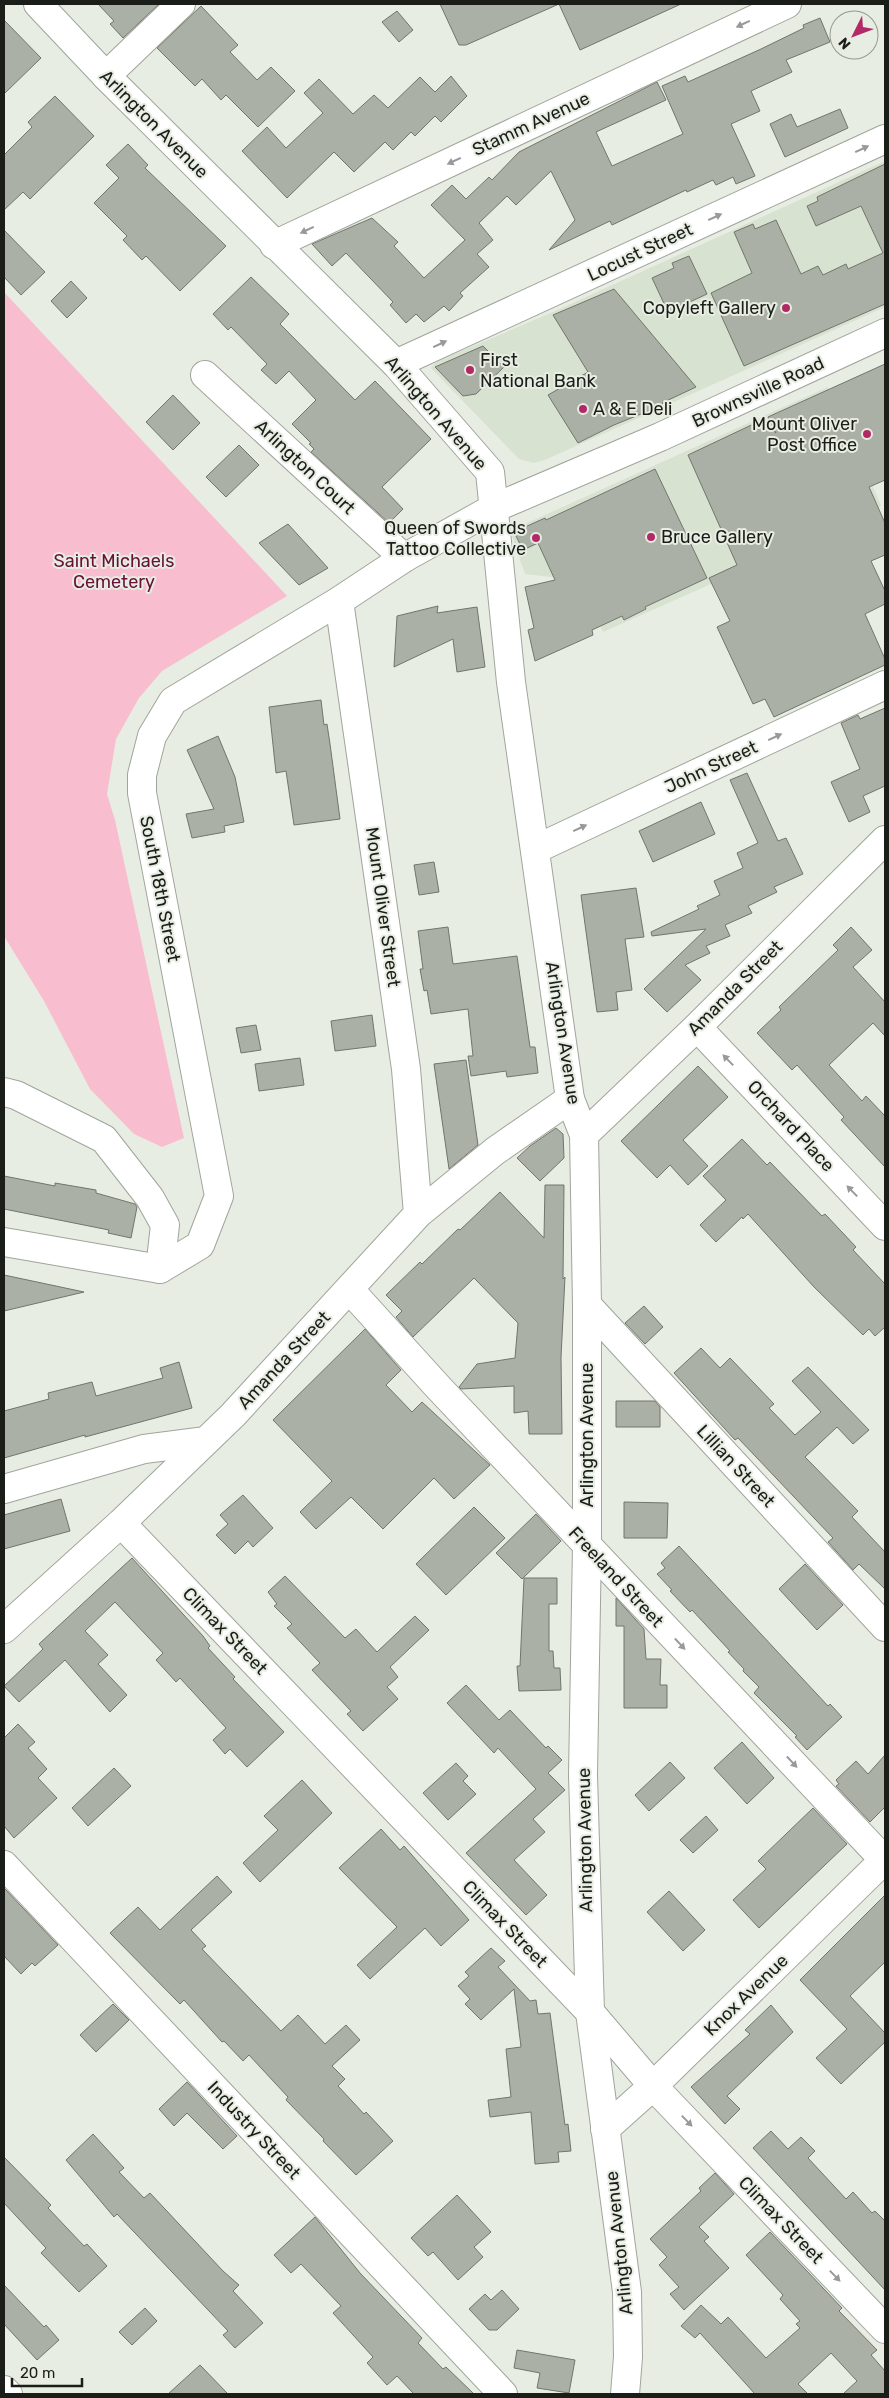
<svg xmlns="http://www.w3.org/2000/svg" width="889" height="2398" viewBox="0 0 889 2398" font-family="Rubik,sans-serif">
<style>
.built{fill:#d8e2d0}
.green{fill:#f8becf}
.building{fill:#abb0a6;stroke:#71766c}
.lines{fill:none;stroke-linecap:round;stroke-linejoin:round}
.minor-casing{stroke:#a0a59b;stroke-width:30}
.major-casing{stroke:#a0a59b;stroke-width:30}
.minor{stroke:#fff;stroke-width:28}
.major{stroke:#fff;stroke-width:28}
.oneway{fill:#989998}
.poi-dot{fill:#b32966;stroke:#e7ede2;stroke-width:2}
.labels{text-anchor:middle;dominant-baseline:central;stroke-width:4;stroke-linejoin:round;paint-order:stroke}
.street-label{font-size:18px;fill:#1b1d19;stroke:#e7ede2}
.poi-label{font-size:18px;fill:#1b1d19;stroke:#e7ede2;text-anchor:end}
.park-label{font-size:18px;fill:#691039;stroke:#e7ede2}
</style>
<rect width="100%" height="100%" fill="#e7ede2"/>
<path class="built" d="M885,161v146l-338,152 -13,4 -15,-4 -88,-91 5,-6 117,-50z
M828,387l53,118 -3,5 -275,122 -25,-52 -53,-6 -13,-38 2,-7z"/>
<path class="green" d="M4,292l283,304 -125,75 -23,27 -23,41 -9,55 8,26 69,318 -22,9 -28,-13 -44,-45 -46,-88 -40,-65z"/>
<path class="building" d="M98,4h61l-36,34 -13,-14 4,-3z
M440,4h119l-93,41h-7z
M559,4h122l-101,46z
M201,6l37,39 -8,7 27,28 14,-13 24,24 -37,36 -32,-32 -5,5 -19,-21 -7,7 -38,-38z
M397,11l16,19 -14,12 -17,-20z
M820,18l10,24 -44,18 6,12 -41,19 9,20 -29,13 24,52 -19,8 -3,-7 -17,8 -3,-5 -26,12 -1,-2 -74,35 -2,-4 -61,29 26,-30 -24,-49 -35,34 -9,-9 -28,27 14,17 -16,14 12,13 -29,26 3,3 -14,15 -5,-5 -20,16 -8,-8 -10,9 -16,-18 3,-3 -47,-49 -14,13 -20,-22 60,-26 26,24 -4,4 30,32 41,-38 -34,-35 21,-20 14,14 23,-22 3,3 27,-28 138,-70 9,18 -70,32 16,34 71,-32 -21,-48 23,-10 3,6 73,-33 43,-21 -1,-3z
M4,20l37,38 -37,36z
M451,76l16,20 -26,26 -6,-6 -20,20 -4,-4 -18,18 -8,-8 -31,30 -20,-20 -47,46 -45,-47 25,-24 19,21 37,-35 -19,-20 15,-14 34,35 21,-19 14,13 32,-31 15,15z
M55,96l39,40 -64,63 -7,-7 -19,18v-55l28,-28 -4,-5z
M840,109l8,19 -63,29 -15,-33 21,-10 6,13z
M128,144l20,21 -3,3 81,78 -46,45 -34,-35 -4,4 -19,-20 4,-4 -33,-33 25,-25 -13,-13z
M885,164v140l-141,62 -33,-73 41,-20 -18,-41 19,-8 2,5 21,-9 25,54 17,-8 5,9 23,-11 2,5 35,-16 -22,-47 -45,20 -9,-20 11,-5 -1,-4z
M4,230l41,42 -24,23 -17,-18z
M689,256l18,38 -39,18 -16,-34 22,-10 -2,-5z
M251,277l38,37 -9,10 75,76 20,-19 56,58 -49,48 21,22 -14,14 -78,-71 3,-3 -5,-5 2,-1 -19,-19 24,-24 -27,-29 -13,13 -15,-14 6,-6 -36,-37 -3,3 -15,-16z
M71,281l16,17 -20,20 -16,-17z
M614,289l82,98 -34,16 1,2 -49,20 -36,18 -30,-48 40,-23 -35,-57z
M483,346l21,21 -28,27 -13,2 -28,-29z
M885,364v116l-16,7 16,36v32l-14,6 14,30v13l-20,10 20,45v6l-111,52 -9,-18 -12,5 -36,-77 13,-6 -21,-43 28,-13 -49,-110 74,-35 14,13 -8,-16z
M173,395l27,28 -27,27 -27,-28z
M239,445l20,20 -33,32 -20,-20z
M655,469l52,109 -62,29 1,2 -22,11 -2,-4 -30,14 1,5 -58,26 -7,-31 6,-2 -9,-41 30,-7 -17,-37 -15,7 -9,-18 31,-14 1,2z
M288,524l40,44 -29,17 -40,-42z
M438,606l-1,7 40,-6 8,60 -28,5 -4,-33 -59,28 3,-51z
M321,700l3,25 3,-1 3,20 10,75 -46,6 -8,-54 -10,2 -7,-66z
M885,708v78l-22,10 7,16 -21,10 -18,-40 29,-13 -19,-46 17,-8 2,4z
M218,736l17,41 9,45 -20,4 1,6 -33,6 -6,-24 28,-5 -27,-59z
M747,773l31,68 8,-3 17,36 -29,13 3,5 -29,14 4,7 -27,12 5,11 -24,10 4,7 -25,12 16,15 -34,32 -23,-23 62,-60 -54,7 -1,-4 48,-23 -2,-3 23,-11 -6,-14 29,-13 -6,-15 21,-10 -28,-63z
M701,802l14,32 -62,28 -14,-31z
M434,862l5,30 -20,3 -5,-30z
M636,888l8,49 -19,2 7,51 -16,2 2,18 -21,2 -16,-117z
M448,927l5,37 64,-8 13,91h5l3,26 -31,4 -1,-6 -35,5 -3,-20h5l-5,-47 -37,5 -4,-24 -3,1 -4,-22h3l-5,-38z
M851,927l21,23 -19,17 32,35v34l-12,-13 -44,42 33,36 4,-5 19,20v51l-44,-47 3,-3 -47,-52 -5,5 -35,-37 24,-23 -2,-3 59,-57 -5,-5z
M372,1015l4,31 -41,5 -4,-30z
M256,1025l5,25 -20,3 -5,-25z
M300,1058l4,27 -45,6 -4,-27z
M466,1060l12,85 -29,24 -15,-105z
M698,1066l30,31 -45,43 25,26 -20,19 -18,-20 -13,13 -36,-37z
M556,1128l7,6 1,24 -24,23 -23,-23 13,-12z
M742,1139l25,26 3,-3 52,54 3,-2 31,33 -3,3 32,34v43l-10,9 -6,-7 -6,6 -49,-48 -66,-73 -5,5 -1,-2 -26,25 -16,-17 26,-25 -23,-24z
M4,1176l51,10v-3l41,7v3l39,11 2,3 -6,31 -23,-5 1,-3 -105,-21z
M545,1185h19l-1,94 2,-2 -4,80 1,77h-33l-1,-23 -14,2v-27l-53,3 -2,-2 18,-23 38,-6 3,-35 -44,-45 -61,59 -17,-20 6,-6 -16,-16 34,-33 2,2 36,-35 2,1 40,-38 44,46z
M4,1275l80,17 -80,19z
M644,1306l19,21 -18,17 -20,-21z
M365,1329l36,41 -15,15 26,27 10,-10 68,63 -36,34 -20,-21 -51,51 -32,-32 -35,32 -16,-17 32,-31 -59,-61z
M701,1348l19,20 10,-10 44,46 -5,4 26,27 26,-23 -29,-31 16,-14 61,63 -16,14 -16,-17 -32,30 53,54 -6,6 33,35v37l-26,-25 -6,6 -25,-28 5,-4 -95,-100 -3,2 -61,-67z
M179,1362l13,46 -107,29v-2l-81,23v-47l45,-12 -1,-6 44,-11 4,14 67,-18 -3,-10z
M616,1401h39l5,6v20h-44z
M243,1495l30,33 -20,19 -5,-6 -13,13 -19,-19 12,-11 -8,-9z
M61,1499l9,32 -66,18v-34z
M624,1502l44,1 -1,35h-43z
M474,1507l31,31 -59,57 -30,-31z
M536,1514l25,27 -39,38 -26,-26z
M679,1546l149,160 2,-2 12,13 -35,33 -12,-13 2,-1 -43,-43 5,-6 -16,-16 1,-2 -16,-17 2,-1 -38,-41 -2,2 -20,-21 2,-1 -15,-16 8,-6 -4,-5z
M132,1558l71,78 7,10 -2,2 27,29 -2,2 51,53 -37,35 -17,-18 -5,5 -12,-14 13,-12 -46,-50 -4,4 -20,-22 7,-7 -48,-51 -30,29 23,24 -10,9 29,31 -17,17 -45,-52 -46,42 -15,-16 39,-37 -4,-5z
M805,1564l38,41 -26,25 -38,-41z
M285,1576l60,62 11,-9 21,23 38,-36 14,14 -39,37 8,10 -11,10 11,12 -35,32 -16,-17 4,-3 -39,-41 8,-7 -33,-35 5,-4 -18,-18 3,-2 -9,-12z
M524,1578h33v26h-8v47h4l1,17h6l1,22 -42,1 -2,-25h3z
M616,1598l28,31 2,30h15l-1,26h7v23h-43v-82h-8z
M466,1685l33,35 11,-10 36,38 2,-2 14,14 -14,13 17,17 -32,29 12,13 -31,28 33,35 -21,20 -60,-62 70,-64 -38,-41 -4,5 -47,-50z
M18,1724l17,18 -7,6 19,21 -9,9 19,20 -43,40 -10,-12v-88z
M742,1742l32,36 -27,26 -33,-36z
M885,1755v52l-15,15 -34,-36 3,-2 -3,-4 20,-19 12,13z
M670,1762l15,16 -36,33 -14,-16z
M456,1763l12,13 -5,5 13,13 -28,26 -25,-27z
M114,1768l17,18 -43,40 -16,-18z
M302,1780l30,33 -72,69 -17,-19 35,-33 -14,-14z
M813,1808l34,36 -88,84 -26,-28 33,-31 -8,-8z
M706,1816l12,14 -25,23 -13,-13z
M381,1829l19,21 4,-4 65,74 -28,26 -16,-18 -55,51 -13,-14 40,-38 -58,-59z
M217,1876l15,16 -41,38 15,16 -4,3 79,82 17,-16 27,29 21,-19 14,15 -28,26 13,13 -7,7 26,28 2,-2 27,29 -37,34 -33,-34 1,-2 -38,-39 2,-3 -39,-42 -6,6 -19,-20 -2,1 -38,-42 -4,4 -70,-71 28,-26 22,23z
M4,1888l54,57 -23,21 -3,-3 -11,11 -17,-18z
M669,1891l36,39 -22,21 -36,-39z
M885,1895v67l-35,34 35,37v9l-44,42 -25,-26 31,-29 -47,-49z
M491,1948l14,13 -7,6 32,34 6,-1 2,14 12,-1 15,112 3,-1 3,27 -13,1 1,10 -24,2 -4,-52 -41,5 -2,-17 23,-3 -5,-48 15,-2 -7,-58 -33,31 -16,-16 5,-5 -12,-13 11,-10 -4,-4z
M113,2004l16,16 -33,32 -16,-17z
M771,2005l22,27 -66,64 13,13 -15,15 -34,-37 59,-53 -5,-4z
M187,2082l50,54 -14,13 -36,-36 -13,13 -15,-17z
M771,2131l17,18 13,-12 14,14 -7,7 38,41 7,-7 19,21 3,-2 10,10v69l-132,-142z
M93,2134l31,34 -5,4 25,26 6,-5 73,78 16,14 -6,6 30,32 -28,25 -12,-13 5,-4 -111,-117 -3,3 -48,-57z
M4,2157l47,48 -3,3 36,38 3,-2 20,22 -28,26 -38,-39 5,-5 -42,-45z
M715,2173l19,21 -35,33 10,10 -5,4 25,27 -45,42 -14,-16 9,-7 -20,-22 8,-8 -17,-18 51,-48 -2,-3z
M457,2195l34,37 -17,15 9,10 -25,23 -25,-28 -5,4 -17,-18z
M315,2217l45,56 62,65 -4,5 25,26 3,-2 28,27h-60l-17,-18 -10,9 -20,-22 6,-6 -40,-44 8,-7 -40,-42 -10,9 -17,-18z
M770,2232l72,76 -3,3 38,39 -6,5 14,16v23h-42l14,-13 -26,-28 -33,31 10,10h-53l-55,-61 -5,5 -14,-12 20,-21 20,19 7,-7 38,41 34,-30 -4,-4 4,-3 -20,-22 3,-4 -37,-40z
M4,2285l40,42 2,-2 13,15 -22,20 -33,-36z
M502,2290l17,19 -22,21h-8l-20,-21 16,-15 6,6z
M145,2308l12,13 -25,24 -13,-13z
M517,2350l58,10 -6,33 -32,-5 3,-15 -26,-5z
M200,2365l28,29h-60z"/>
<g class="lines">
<g class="minor-casing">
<path id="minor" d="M106,76l75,-72
M274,245l513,-241
M396,364l489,-225
M205,375l199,183
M339,601l67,468 12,145
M536,849l349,-164
M697,1027l188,199
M4,1092l12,3 88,44 46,59 15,27 -5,44
M584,1135l113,-108 188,-187
M350,1290l88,97 447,474
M587,1305l298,322
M4,1489l140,-40 62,-8
M121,1523l469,489 63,74 232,243
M4,1629l117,-106 112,-108 185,-201 77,-63 75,-52
M4,1865l499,529
M605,2129l48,-43 232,-227
M4,2390l4,4"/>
</g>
<g class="major-casing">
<path id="major" d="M38,4l68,72 290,288 94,108 21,210 59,417 14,36 3,170v240l-4,230 7,237 37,280 1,65 -3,37
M4,1242l156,27 40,-24 19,-49 -77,-403v-18l10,-39 21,-35 166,-100 65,-43 88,-49 168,-72 225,-104"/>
</g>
<use href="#minor" class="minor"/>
<use href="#major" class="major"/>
</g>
<defs><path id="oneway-solid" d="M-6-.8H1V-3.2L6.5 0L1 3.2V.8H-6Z" transform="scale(1.25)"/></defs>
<g class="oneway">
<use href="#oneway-solid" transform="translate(743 24) rotate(155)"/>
<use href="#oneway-solid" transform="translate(862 149) rotate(-25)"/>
<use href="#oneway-solid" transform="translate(454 161) rotate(155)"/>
<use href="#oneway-solid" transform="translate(715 217) rotate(-25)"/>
<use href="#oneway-solid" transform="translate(307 230) rotate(155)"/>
<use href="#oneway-solid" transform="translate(440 344) rotate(-25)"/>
<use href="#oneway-solid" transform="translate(775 737) rotate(-25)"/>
<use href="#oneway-solid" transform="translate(580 828) rotate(-25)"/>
<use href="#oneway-solid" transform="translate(728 1060) rotate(-134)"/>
<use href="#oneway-solid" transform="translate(852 1191) rotate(-134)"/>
<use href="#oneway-solid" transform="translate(680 1644) rotate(47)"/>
<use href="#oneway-solid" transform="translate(792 1762) rotate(47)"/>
<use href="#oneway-solid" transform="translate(687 2121) rotate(46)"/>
<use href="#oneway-solid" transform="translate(835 2276) rotate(46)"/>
</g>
<g class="poi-dot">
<circle cx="786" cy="308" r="5"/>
<circle cx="470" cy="370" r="5"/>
<circle cx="583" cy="409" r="5"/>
<circle cx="867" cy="434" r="5"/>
<circle cx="651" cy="537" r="5"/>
<circle cx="536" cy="538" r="5"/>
</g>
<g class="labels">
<g class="street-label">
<text transform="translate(154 124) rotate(45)">Arlington Avenue</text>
<text transform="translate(531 124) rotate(-25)">Stamm Avenue</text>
<text transform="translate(640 252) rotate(-25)">Locust Street</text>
<text transform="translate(758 392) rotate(-25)">Brownsville Road</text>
<text transform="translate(436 413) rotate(49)">Arlington Avenue</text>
<text transform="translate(305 467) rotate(43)">Arlington Court</text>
<text transform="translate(711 767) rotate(-25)">John Street</text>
<text transform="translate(160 889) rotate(79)">South 18th Street</text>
<text transform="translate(383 907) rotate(82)">Mount Oliver Street</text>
<text transform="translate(735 988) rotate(-45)">Amanda Street</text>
<text transform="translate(563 1033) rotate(81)">Arlington Avenue</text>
<text transform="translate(791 1126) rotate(47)">Orchard Place</text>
<text transform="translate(284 1360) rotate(-47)">Amanda Street</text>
<text transform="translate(587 1435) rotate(-90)">Arlington Avenue</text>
<text transform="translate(736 1466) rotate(47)">Lillian Street</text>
<text transform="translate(616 1577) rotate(47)">Freeland Street</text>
<text transform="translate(225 1631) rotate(46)">Climax Street</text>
<text transform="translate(585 1840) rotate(-91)">Arlington Avenue</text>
<text transform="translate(505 1924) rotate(46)">Climax Street</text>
<text transform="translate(746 1995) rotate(-44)">Knox Avenue</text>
<text transform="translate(254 2130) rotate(47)">Industry Street</text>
<text transform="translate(781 2220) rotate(46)">Climax Street</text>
<text transform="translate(619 2243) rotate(-96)">Arlington Avenue</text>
</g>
<g class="poi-label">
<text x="776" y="308">Copyleft Gallery</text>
<text x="480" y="360" text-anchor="start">First<tspan x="480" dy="21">National Bank</tspan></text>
<text x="593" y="409" text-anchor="start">A &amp; E Deli</text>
<text x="857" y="424">Mount Oliver<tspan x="857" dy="21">Post Office</tspan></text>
<text x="526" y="528">Queen of Swords<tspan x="526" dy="21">Tattoo Collective</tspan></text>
<text x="661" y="537" text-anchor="start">Bruce Gallery</text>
</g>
<g class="park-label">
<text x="114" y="561">Saint Michaels<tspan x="114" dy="21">Cemetery</tspan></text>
</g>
</g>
<rect width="889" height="2398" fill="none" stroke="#1b1d19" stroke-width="10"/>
<g transform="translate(854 35) rotate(228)"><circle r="24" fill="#e7ede2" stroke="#959a92"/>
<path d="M0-4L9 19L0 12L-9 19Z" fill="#b32966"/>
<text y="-8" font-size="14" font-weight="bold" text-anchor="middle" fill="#1b1d19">N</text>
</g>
<path d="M12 2378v8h70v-8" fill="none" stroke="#1b1d19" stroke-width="2.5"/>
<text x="20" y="2378" font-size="15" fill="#1b1d19" stroke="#e7ede2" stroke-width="4" paint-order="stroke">20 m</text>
</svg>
